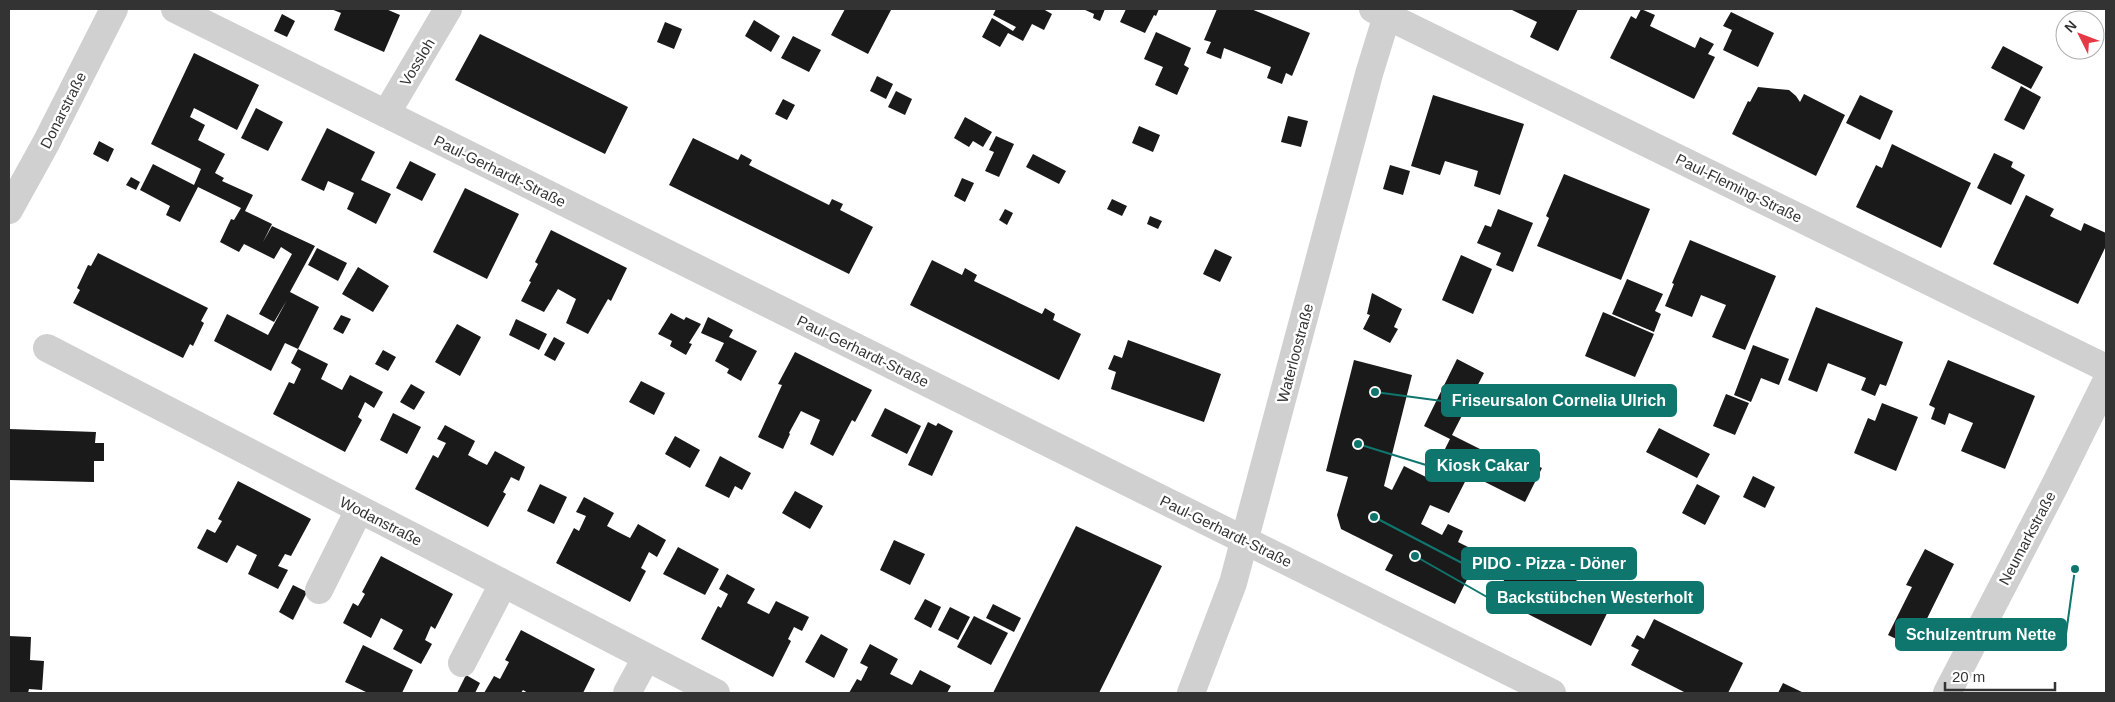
<svg xmlns="http://www.w3.org/2000/svg" width="2115" height="702" viewBox="0 0 2115 702" font-family="Helvetica,sans-serif">
<style>
.building{fill:#1a1a1a}
.lines{fill:none;stroke-linecap:round;stroke-linejoin:round}
.minor{stroke:#d0d0d0;stroke-width:28}
.labels{text-anchor:middle;dominant-baseline:central;stroke-width:5;stroke-linejoin:round;paint-order:stroke}
.street-label{font-size:15px;fill:#333;stroke:#fff}
.leader{fill:none;stroke:#0f766e;stroke-width:2}
.callout-dot{fill:#0f766e;stroke:#fff;stroke-width:2}
.callout{fill:#0f766e;stroke:#0f766e;stroke-width:2}
.callout-label{font-size:16px;text-anchor:middle;font-weight:bold;fill:#fff}
</style>
<rect width="100%" height="100%" fill="#fff"/>
<path class="building" d="M331,9h55l14,6 -16,37 -50,-22 7,-17z
M845,9l46,1 -23,44 -37,-19z
M996,9h47l9,5 -8,16 -12,-6 -9,17 -15,-8 -8,14 -18,-10 10,-19 21,13 3,-4 -23,-12z
M1083,9h22l-5,12 -7,-3 1,-4z
M1126,9h33l-3,7 -2,-1 -9,18 -25,-11z
M1217,9h34l59,24 -18,43 -6,-3 -4,11 -15,-6 4,-11 -47,-19 -3,11 -15,-6 5,-11 -7,-2z
M1510,9h68l-20,42 -28,-14 7,-15z
M1641,9l14,6 -5,11 45,22 5,-11 14,7 -6,10 7,3 -21,42 -84,-41 21,-42 5,3z
M1731,12l43,21 -16,34 -35,-17 9,-20 -9,-4z
M282,14l13,7 -8,16 -13,-6z
M754,20l26,16 -9,16 -26,-16z
M665,22l17,7 -8,20 -17,-7z
M1156,32l35,16 -7,17 5,3 -12,27 -22,-10 8,-18 -19,-8z
M480,34l148,73 -23,47 -150,-74z
M793,36l28,14 -12,22 -28,-14z
M2003,46l40,21 -12,22 -40,-21z
M194,53l65,32 -22,45 -43,-22 -4,9 15,8 -7,15 27,14 -10,19 9,5 -2,3 31,14 -8,16 27,13 -9,18 9,-16 43,20 -25,46 29,15 -21,42 30,15 -7,15 21,11 8,-15 33,17 -9,16 -9,-6 -7,15 4,3 -17,32 -72,-38 16,-32 5,2 7,-15 -10,-6 7,-14 -13,-6 -14,28 -57,-30 13,-27 41,21 19,-35 -13,22 -15,-8 33,-60 -11,-7 -7,12 -30,-15 -5,8 -19,-10 11,-23 3,1 7,-12 -43,-21 -18,35 -14,-7 4,-9 -30,-16 13,-26 41,21 7,-16 -50,-25z
M877,76l16,8 -7,15 -16,-8z
M2021,86l20,11 -17,33 -20,-10z
M1758,87l31,3 7,6 4,6 4,-8 41,21 -29,61 -84,-42 16,-33 2,1z
M896,91l16,8 -7,16 -17,-8z
M1433,95l91,29 -24,71 -26,-9 4,-15 -33,-10 -5,14 -29,-9z
M1860,95l33,16 -13,29 -34,-17z
M783,99l12,6 -8,15 -12,-6z
M256,108l27,14 -15,29 -27,-13z
M1288,116l20,5 -7,26 -20,-5z
M965,117l27,15 -9,15 -10,-6 -4,6 -15,-9z
M1139,126l21,9 -7,17 -21,-9z
M327,128l48,24 -14,28 30,14 -15,30 -29,-15 7,-16 -26,-12 -4,10 -23,-11z
M996,136l18,8 -15,33 -14,-6 9,-19 -5,-2z
M693,138l45,22 3,-6 11,6 -3,5 80,40 3,-6 11,5 -3,6 33,17 -24,47 -180,-89z
M99,141l15,8 -6,13 -15,-8z
M1892,144l79,39 -30,65 -85,-41 20,-42 6,3z
M1994,153l19,9 -2,5 14,8 -14,30 -34,-17z
M1033,154l33,17 -7,13 -33,-17z
M410,161l26,13 -14,27 -26,-13z
M1390,165l20,6 -7,24 -20,-6z
M1564,174l86,35 -29,71 -84,-34 12,-28 -3,-2z
M131,177l9,5 -4,8 -10,-5z
M962,178l12,5 -9,19 -11,-6z
M465,188l54,26 -32,65 -54,-27z
M2026,195l28,14 -4,7 31,15 3,-8 22,10v13l-28,58 -85,-40z
M1112,199l15,7 -5,10 -15,-7z
M1005,209l8,4 -6,12 -8,-5z
M1498,209l35,14 -20,49 -17,-7 5,-12 -24,-10 8,-18 6,2z
M1150,216l12,5 -4,8 -11,-5z
M551,230l76,38 -16,33 -3,-2 -20,35 -22,-11 10,-24 -18,-10 -14,23 -23,-11 10,-19 -2,-1 9,-17 -3,-2z
M1690,240l86,36 -31,74 -33,-13 14,-32 -25,-10 -9,22 -27,-11 9,-22 -2,-1z
M317,248l30,15 -9,18 -30,-16z
M1215,249l17,8 -12,25 -17,-8z
M98,253l110,55 -7,13 3,2 -11,23 -3,-2 -7,14 -110,-55 7,-13 -3,-2 11,-23 3,1z
M1461,255l31,14 -19,45 -31,-14z
M932,260l30,15 3,-7 12,7 -3,6 68,33 3,-6 10,6 -2,6 28,14 -22,46 -149,-75z
M358,267l31,19 -16,26 -31,-18z
M1627,279l36,15 -8,17 6,3 -7,18 -42,-18z
M1372,293l30,16 -8,18 4,2 -8,14 -27,-14 7,-14 -3,-1z
M1816,307l87,35 -17,44 -6,-2 -5,12 -14,-6 5,-12 -38,-15 -11,29 -29,-12z
M1603,312l51,22 -19,43 -50,-21z
M671,313l13,7 2,-3 15,7 -12,19 3,1 -6,11 -16,-9 2,-5 -14,-7z
M341,315l10,4 -8,15 -10,-5z
M708,317l25,13 -4,7 28,14 -16,30 -14,-8 2,-4 -14,-8 9,-18 -23,-10z
M516,319l31,15 -8,16 -30,-15z
M457,324l24,13 -21,39 -25,-14z
M554,337l11,6 -10,18 -11,-6z
M1128,340l93,34 -17,48 -93,-33 5,-17 -8,-3 6,-14 8,3z
M1753,345l36,14 -10,26 -18,-7 -10,24 -17,-7z
M383,350l13,7 -8,14 -13,-7z
M795,352l77,38 -17,32 -3,-2 -19,36 -23,-12 10,-24 -19,-9 -12,22 1,1 -7,15 -25,-12 24,-52 -4,-1z
M1457,359l27,14 -32,62 64,32 5,-9 21,10 -17,34 -56,-28 -20,39 -19,-8 -9,19 21,11 6,-11 15,7 -5,11 22,11 -25,51 -70,-34 8,-15 -52,-26 -4,-14 11,-38 -22,-6 28,-111 58,15 -28,111 8,4 12,-24 26,13 20,-40 -26,-13z
M1948,360l87,36 -30,73 -44,-18 12,-28 -24,-10 -4,12 -14,-6 4,-11 -6,-3z
M641,381l24,12 -11,22 -25,-13z
M411,384l14,8 -11,18 -14,-8z
M1726,394l23,9 -14,32 -22,-9z
M1882,403l36,14 -22,54 -42,-18 14,-35 7,3z
M885,408l36,18 -14,28 -36,-18z
M393,413l28,14 -14,27 -27,-14z
M928,422l8,4 2,-3 15,8 -21,45 -24,-11z
M445,425l30,16 -7,14 9,5 10,5 8,-14 30,16 -6,14 -8,-4 -8,15 3,2 -18,33 -73,-38 18,-34 5,3 8,-15 -9,-4z
M1659,428l51,26 -13,24 -51,-26z
M9,429l87,3 -1,11h9v18h-10v21l-85,-2z
M675,436l25,14 -10,18 -25,-14z
M720,456l31,17 -9,17 -7,-4 -6,12 -24,-12z
M1753,476l22,11 -10,21 -22,-11z
M238,481l73,38 -20,37 -6,-2 -7,12 10,4 -10,19 -30,-15 9,-19 -20,-10 -10,18 -30,-15 10,-19 8,4 7,-12 -4,-2z
M540,484l27,13 -13,27 -27,-13z
M1697,484l23,12 -15,29 -23,-12z
M795,491l28,15 -13,23 -28,-16z
M584,497l30,16 -7,13 11,6 12,6 8,-14 28,16 -9,17 -8,-5 -8,16 5,3 -16,31 -74,-39 18,-35 5,3 7,-15 -10,-4z
M1076,526l86,40 -63,127h-106z
M894,540l31,14 -15,31 -30,-15z
M678,547l41,22 -14,26 -42,-21z
M1925,549l29,15 -41,83 -25,-12 24,-48 -6,-2z
M1525,555l89,44 -23,47 -89,-45 8,-15 -7,-4 6,-12 7,4z
M381,556l72,38 -18,35 -4,-3 -6,14 7,4 -11,20 -28,-15 10,-19 -22,-12 -10,20 -28,-15 10,-20 5,3 7,-12 -3,-2z
M727,574l28,15 -8,14 22,11 7,-13 33,16 -7,14 -8,-4 -6,12 3,2 -18,36 -72,-38 17,-33 3,2 7,-14 -9,-5z
M293,585l14,7 -14,28 -14,-8z
M925,599l16,8 -10,21 -17,-9z
M993,604l28,14 -7,14 -28,-14z
M950,607l20,10 -12,23 -20,-10z
M974,616l34,17 -17,32 -34,-18z
M1654,619l89,44 -15,30h-42l-55,-28 8,-15 -8,-4 6,-11 7,4z
M521,630l74,39 -12,24h-55l-5,-3 -2,3h-37l10,-17 6,3 9,-17 -4,-2z
M821,634l27,15 -14,29 -29,-16z
M9,636l22,1 -1,23 14,1 -2,29 -13,-1 -1,4h-19z
M870,644l28,15 -8,15 22,11 8,-15 31,16 -4,7h-98l8,-14 4,2 7,-14 -8,-4z
M363,645l50,25 -11,23h-34l-23,-11z
M466,675l14,8 -5,10h-18z
M1783,683l21,10h-26z"/>
<g class="lines">
<path class="minor" d="M175,9l1377,684
M1373,9l733,359
M386,114l62,-105
M9,210l37,-67 68,-134
M47,348l669,345
M319,590l40,-80
M462,663l41,-79
M627,693l19,-35
M1191,693l42,-110 136,-509 20,-65
M1947,693l107,-206 52,-105"/>
</g>
<g class="labels">
<g class="street-label">
<text transform="translate(417 62) rotate(-59)">Vossloh</text>
<text transform="translate(63 110) rotate(-63)">Donarstraße</text>
<text transform="translate(500 171) rotate(26)">Paul-Gerhardt-Straße</text>
<text transform="translate(1739 188) rotate(26)">Paul-Fleming-Straße</text>
<text transform="translate(863 351) rotate(26)">Paul-Gerhardt-Straße</text>
<text transform="translate(1295 353) rotate(-75)">Waterloostraße</text>
<text transform="translate(381 521) rotate(27)">Wodanstraße</text>
<text transform="translate(1226 531) rotate(26)">Paul-Gerhardt-Straße</text>
<text transform="translate(2027 538) rotate(-62)">Neumarkstraße</text>
</g>
</g>
<path class="leader" d="M1375 392L1442 401M1358 444L1426 465M1374 517L1462 563M1415 556L1487 597M2075 569L2066 634"/>
<g class="callout-dot">
<circle cx="1375" cy="392" r="5"/>
<circle cx="1358" cy="444" r="5"/>
<circle cx="1374" cy="517" r="5"/>
<circle cx="1415" cy="556" r="5"/>
<circle cx="2075" cy="569" r="5"/>
</g>
<g class="callout">
<rect x="1442" y="385" width="234" height="31" rx="5"/>
<rect x="1426" y="450" width="113" height="31" rx="5"/>
<rect x="1462" y="548" width="174" height="31" rx="5"/>
<rect x="1487" y="582" width="216" height="31" rx="5"/>
<rect x="1896" y="619" width="170" height="31" rx="5"/>
</g>
<g class="callout-label">
<text x="1559" y="406">Friseursalon Cornelia Ulrich</text>
<text x="1483" y="471">Kiosk Cakar</text>
<text x="1549" y="569">PIDO - Pizza - Döner</text>
<text x="1595" y="603">Backstübchen Westerholt</text>
<text x="1981" y="640">Schulzentrum Nette</text>
</g>
<rect width="2115" height="702" fill="none" stroke="#333333" stroke-width="20"/>
<g transform="translate(2080 35) rotate(312)"><circle r="24" fill="#ffffff" stroke="#adadad"/>
<path d="M0-4L9 19L0 12L-9 19Z" fill="#e63946"/>
<text y="-8" font-size="14" font-weight="bold" text-anchor="middle" fill="#333333">N</text>
</g>
<path d="M1945 682v8h110v-8" fill="none" stroke="#333333" stroke-width="2.5"/>
<text x="1952" y="682" font-size="15" fill="#333333" stroke="#ffffff" stroke-width="4" paint-order="stroke">20 m</text>
</svg>
